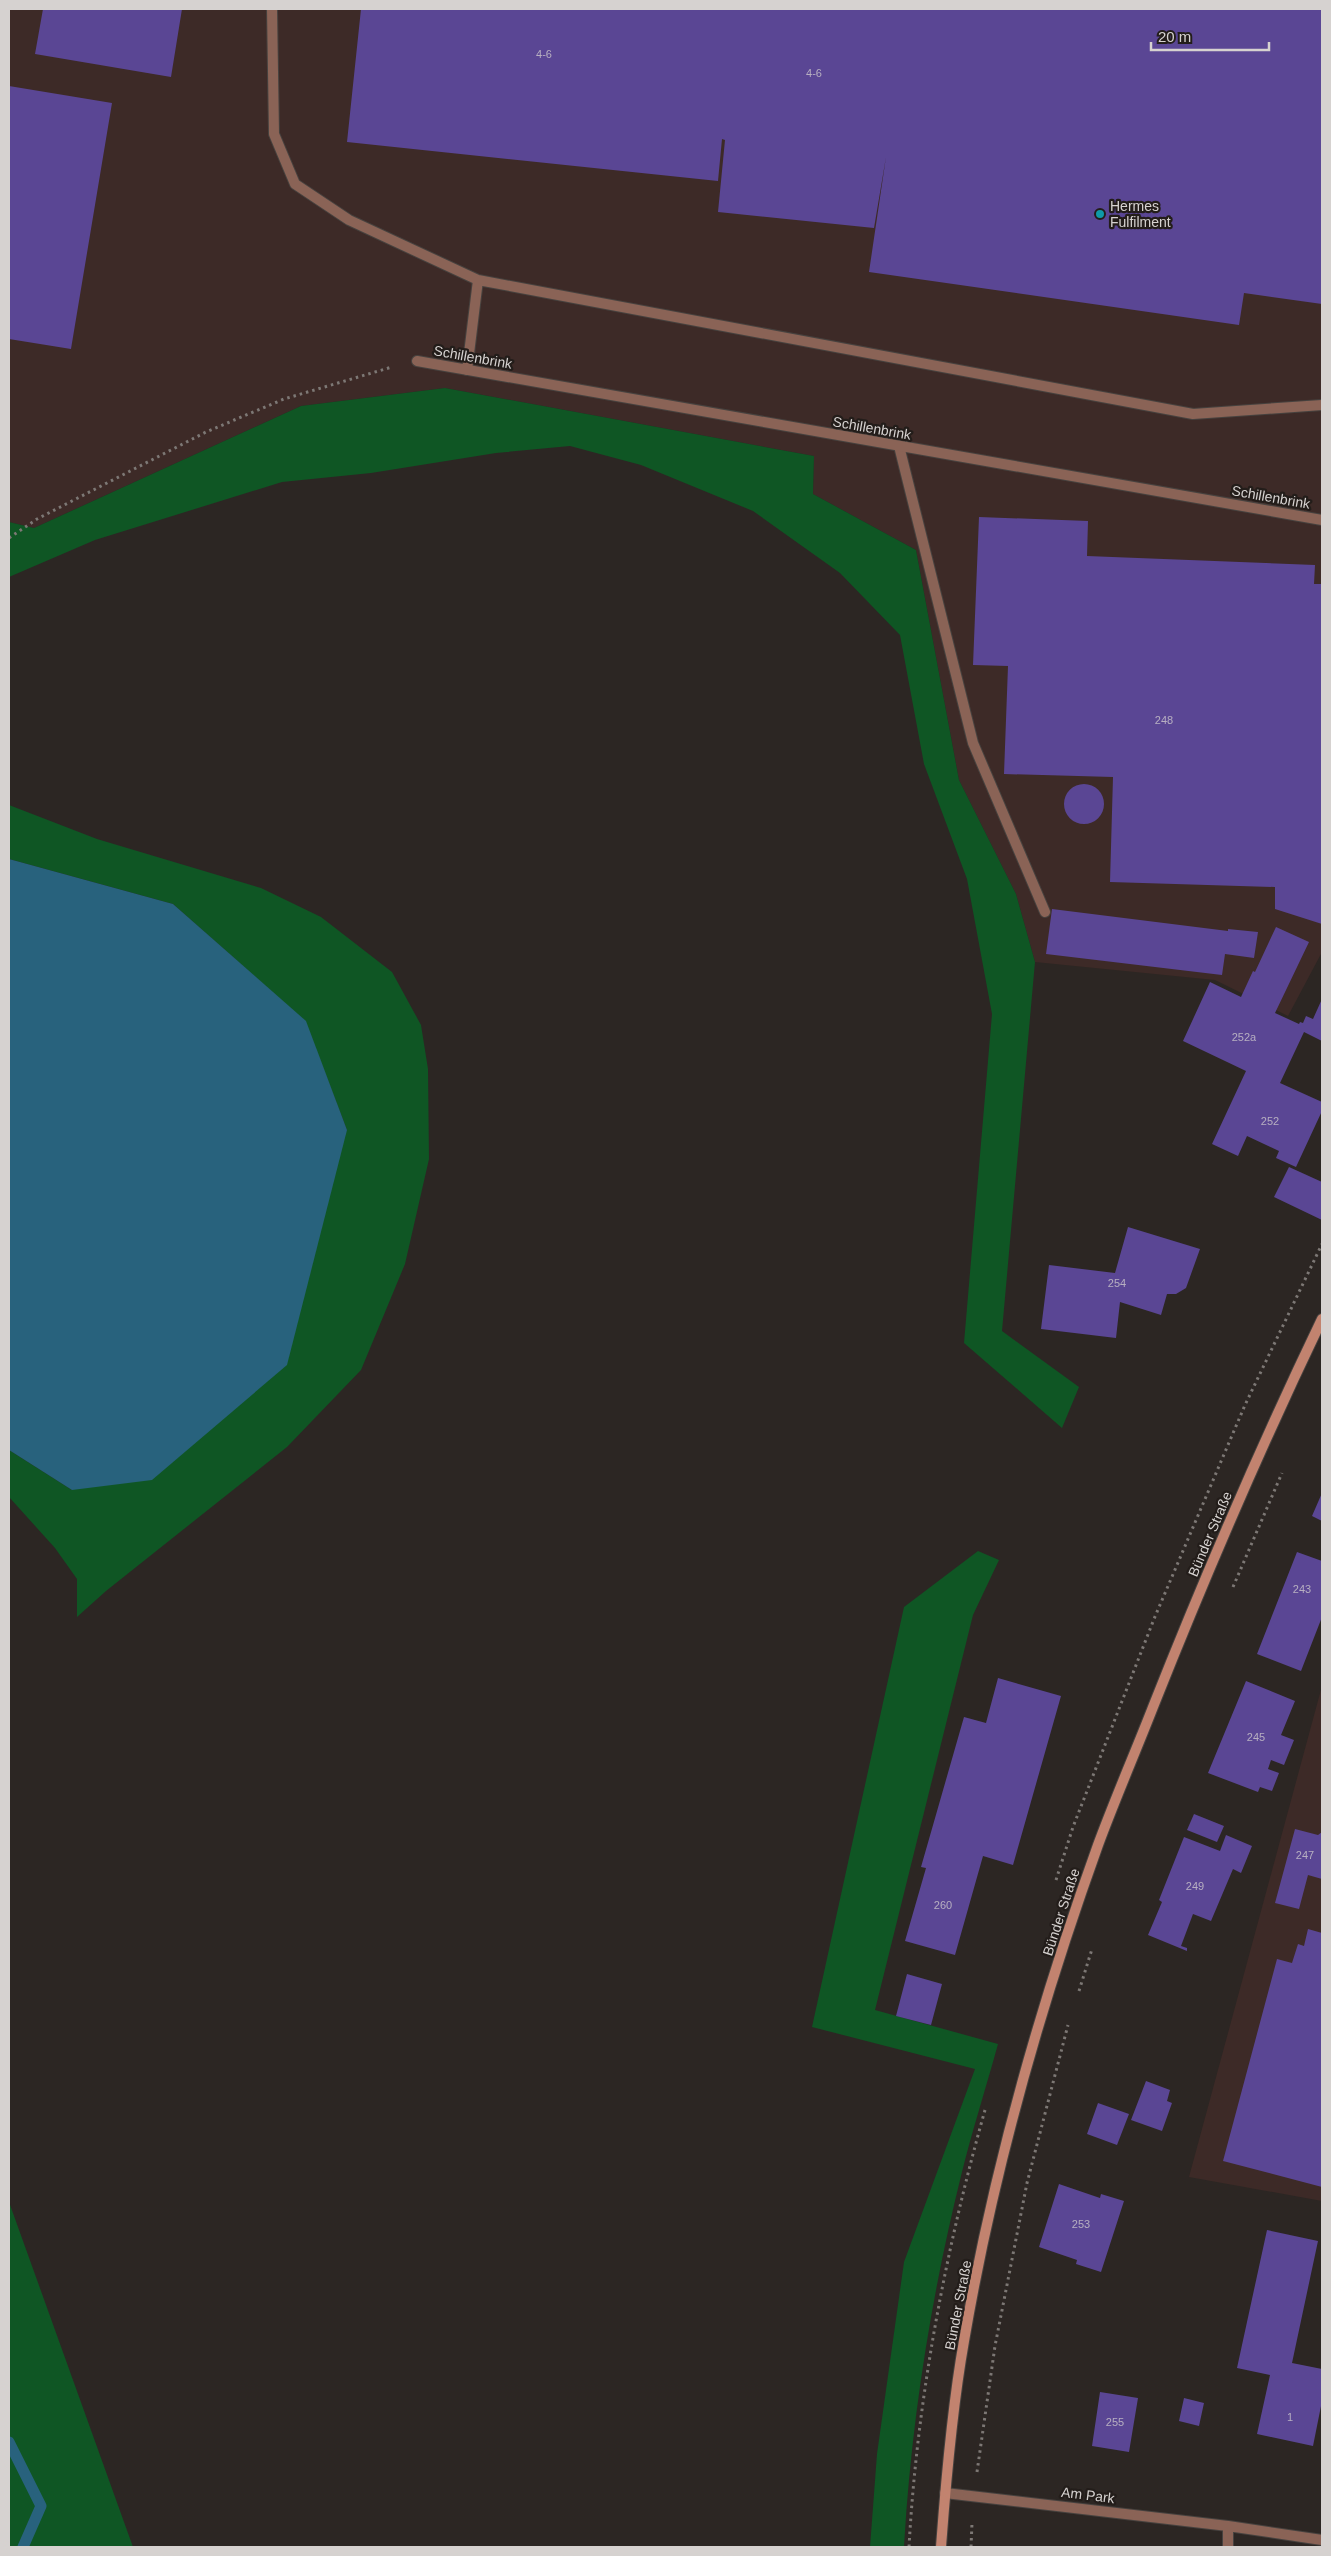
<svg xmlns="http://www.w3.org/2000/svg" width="1331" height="2556" viewBox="0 0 1331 2556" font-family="Helvetica,sans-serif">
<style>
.industrial{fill:#3d2a27}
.green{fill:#0f5624}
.water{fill:#28627d}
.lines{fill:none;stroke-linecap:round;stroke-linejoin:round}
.stream{stroke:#28627d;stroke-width:11}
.building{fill:#5a4694}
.service-casing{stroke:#47423f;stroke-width:12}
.minor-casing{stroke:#47423f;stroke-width:12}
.secondary-casing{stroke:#47423f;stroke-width:12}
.path{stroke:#7d7875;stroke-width:3;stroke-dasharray:2.5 4;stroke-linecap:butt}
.service{stroke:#8a6356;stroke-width:10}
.minor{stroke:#8a6356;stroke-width:10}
.secondary{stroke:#c2836f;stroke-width:10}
.culture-dot{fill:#0f9aa8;stroke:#231d1a;stroke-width:2}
.labels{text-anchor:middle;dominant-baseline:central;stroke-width:4.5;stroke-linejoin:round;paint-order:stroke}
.number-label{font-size:11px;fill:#b7afc1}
.poi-label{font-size:14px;fill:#d6d2d0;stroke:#231d1a;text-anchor:start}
.street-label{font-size:14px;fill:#d6d2d0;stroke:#231d1a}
</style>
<rect width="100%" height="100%" fill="#2c2623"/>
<path class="industrial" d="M9,9h1313v943l-34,64 -73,-36 -180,-18 -19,-68 -57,-114 -43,-230 -103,-56 1,-38 -369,-68 -144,18 -267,122 -25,-6z
M1322,1686v515l-133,-24z"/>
<path class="green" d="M445,388l369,68 -1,38 103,56 43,230 57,114 19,68 -33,369 77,56 -17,41 -98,-85 28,-329 -25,-135 -43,-115 -24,-129 -60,-62 -87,-62 -112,-46 -71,-19 -74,7 -125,20 -89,9 -187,58 -86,37v-55l25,6 267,-122z
M9,805l88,34 164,49 60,29 71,55 29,53 7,44 1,90 -24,105 -44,106 -74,77 -181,144 -29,26v-38l-22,-31 -46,-51v-47l63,40 275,-360 -42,-109 -132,-117 -164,-45z
M978,1551l21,9 -26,55 -98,395 123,34c-12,44 -26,87 -37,132 -30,121 -50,247 -57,371h-34l7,-93 27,-192 71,-193 -163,-42 92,-420z
M9,2202l124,345h-124z"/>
<path class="water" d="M9,859l164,45 133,117 41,109 -60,235 -135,115 -80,10 -63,-40z"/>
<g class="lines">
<path class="stream" d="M9,2442l32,64 -18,41"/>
</g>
<path class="building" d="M43,9h139l-11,68 -136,-23z
M361,9h961v295l-78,-11 -5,32 -370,-53 17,-115 -12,71 -156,-16 7,-72 -3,-1 -4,42 -371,-39z
M9,86l103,17 -41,246 -62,-10z
M979,517l109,4 -1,35 228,9 -1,19h8v340l-47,-15v-22l-165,-5 3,-105 -109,-3 4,-108 -35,-1z
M1064 804a20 20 0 1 1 40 0a20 20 0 1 1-40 0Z
M1052,909l176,22v-2l30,3 -4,26 -29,-4 -3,21 -176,-21z
M1276,927l33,15 -34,71 24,11 1,-2 3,1 3,-7 7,3 9,-20v42l-18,-9 -24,51 42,19v9l-26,56 -20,-9 3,-7 -32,-15 -9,20 -26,-12 34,-73 -63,-30 27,-59 31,15 12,-26 2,1z
M1289,1167l33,15v38l-48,-23z
M1128,1227l72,22 -14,39 -10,6h-9l-6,21 -41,-13 -4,36 -75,-9 8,-64 66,8z
M1322,1493v28l-10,-5z
M1297,1552l25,9v56l-21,54 -44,-17z
M998,1678l63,18 -48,169 -30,-9 -28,99 -50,-14 21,-73 -5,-1 43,-150 22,6z
M1246,1681l49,20 -14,34 13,5 -10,25 -13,-5 -3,9 11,4 -7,18 -12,-4 -2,5 -50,-19z
M1194,1814l30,12 -7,16 -30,-12z
M1295,1829l23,6 4,-3v47l-14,-4 -9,34 -24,-6z
M1226,1835l26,11 -11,27 -8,-4 -22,52 -18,-7 -12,32 6,2v3l-39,-16 14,-33 -3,-2 25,-63 36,14z
M1308,1929l14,4v254l-99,-26 54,-202 15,4 6,-19 6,2z
M907,1974l35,10 -11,41 -35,-9z
M1146,2081l24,9 -3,11 5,2 -10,28 -31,-11z
M1098,2103l31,11 -12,31 -30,-11z
M1059,2184l41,14 1,-4 23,7 -23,71 -25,-8 1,-4 -38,-13z
M1267,2230l51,11 -26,122 30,6v32l-9,45 -56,-12 13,-59 -33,-7z
M1100,2392l38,6 -9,54 -37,-6z
M1184,2398l20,5 -5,23 -20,-5z"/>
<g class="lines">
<g class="service-casing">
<path id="service" d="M272,9l2,125 21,50 54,36 129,60 715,134 129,-9
M467,370l11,-90
M899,446l74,297 72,169"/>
</g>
<g class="minor-casing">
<path id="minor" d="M417,361l905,159
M945,2493l283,33 94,14
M1228,2526v21"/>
</g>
<g class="secondary-casing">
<path id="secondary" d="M941,2547c5,-68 11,-139 23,-206 29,-169 76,-335 134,-496 17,-46 37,-92 55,-138 52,-131 108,-261 169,-388"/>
</g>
<path class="path" d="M9,538l28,-19 169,-87 78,-33 108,-32
M1233,1587l49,-114
M1056,1880l17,-53 81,-208 91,-214 77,-161
M1079,1991l13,-42
M977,2472l18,-126 32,-163 41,-158
M909,2547c8,-147 36,-295 76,-437
M971,2547l1,-24"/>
<use href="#service" class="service"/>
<use href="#minor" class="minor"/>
<use href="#secondary" class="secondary"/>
</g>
<circle class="culture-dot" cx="1100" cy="214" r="5"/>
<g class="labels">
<g class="number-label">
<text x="544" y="54">4-6</text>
<text x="814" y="73">4-6</text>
<text x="1164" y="720">248</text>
<text x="1244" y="1037">252a</text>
<text x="1270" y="1121">252</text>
<text x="1117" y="1283">254</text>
<text x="1302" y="1589">243</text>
<text x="1256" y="1737">245</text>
<text x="1305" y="1855">247</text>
<text x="1195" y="1886">249</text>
<text x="943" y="1905">260</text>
<text x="1081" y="2224">253</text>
<text x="1290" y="2417">1</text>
<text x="1115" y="2422">255</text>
</g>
<g class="poi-label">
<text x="1110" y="206">Hermes<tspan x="1110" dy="16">Fulfilment</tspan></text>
</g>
<g class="street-label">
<text transform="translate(473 357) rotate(10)">Schillenbrink</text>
<text transform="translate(872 428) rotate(10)">Schillenbrink</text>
<text transform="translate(1271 497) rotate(10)">Schillenbrink</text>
<text transform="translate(1210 1534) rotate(-67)">Bünder Straße</text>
<text transform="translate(1061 1912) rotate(-72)">Bünder Straße</text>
<text transform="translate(958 2305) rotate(-79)">Bünder Straße</text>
<text transform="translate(1088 2495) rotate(7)">Am Park</text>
</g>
</g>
<rect width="1331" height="2556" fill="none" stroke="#d6d2d0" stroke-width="20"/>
<path d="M1151 42v8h118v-8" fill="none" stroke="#d6d2d0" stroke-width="2.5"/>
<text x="1158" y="42" font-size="15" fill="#d6d2d0" stroke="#231d1a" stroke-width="4" paint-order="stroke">20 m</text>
</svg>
